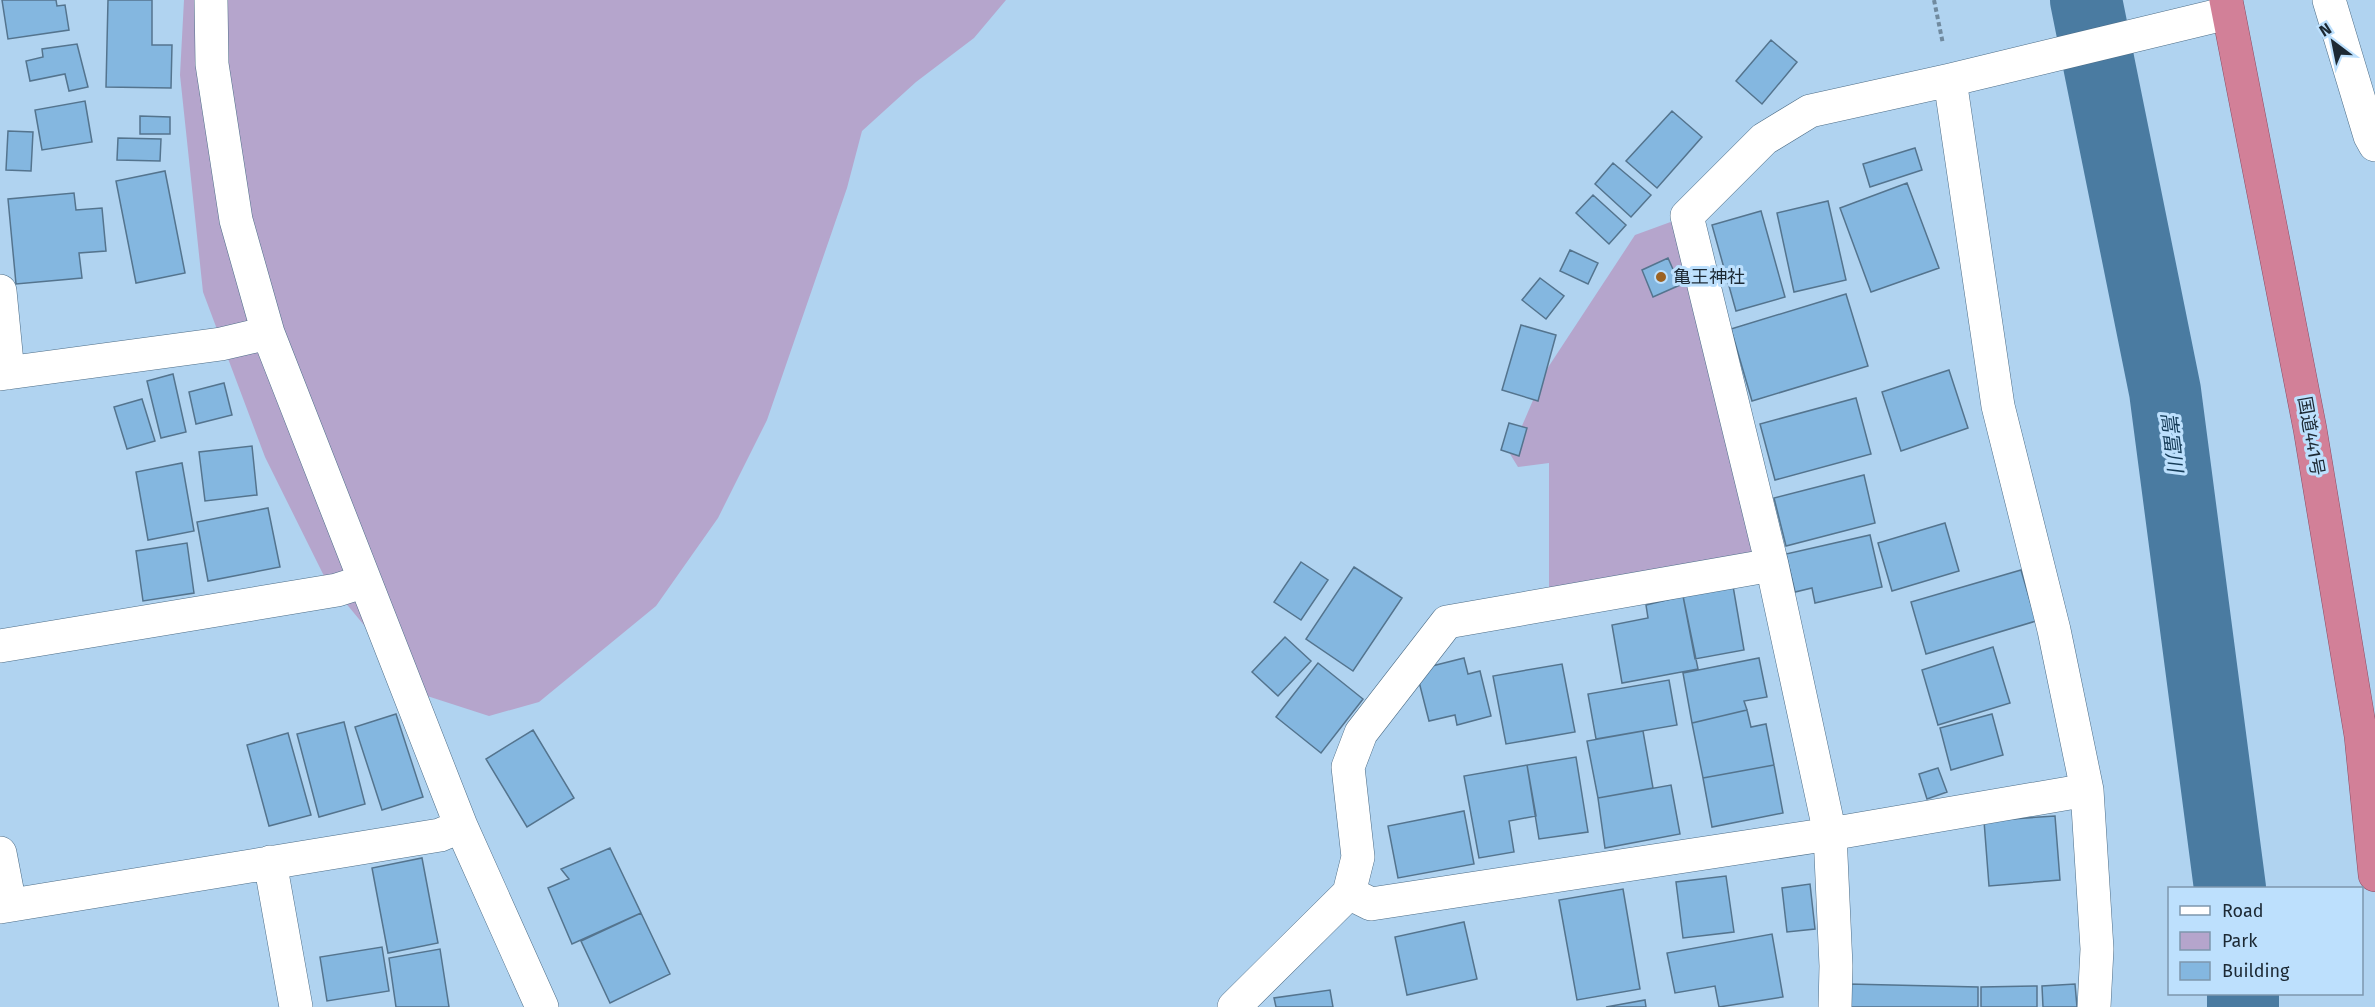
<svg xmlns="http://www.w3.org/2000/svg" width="2375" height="1007" viewBox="0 0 2375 1007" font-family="'Fira Sans','Noto Sans JP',sans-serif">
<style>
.green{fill:#b5a5cc}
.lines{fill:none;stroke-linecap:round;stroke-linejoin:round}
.river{stroke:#4a7ba1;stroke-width:72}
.building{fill:#84b7e0;stroke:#54748e;stroke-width:1.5}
.minor-casing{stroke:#4d6d87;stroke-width:34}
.trunk-casing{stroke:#8b4d64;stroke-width:34}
.path{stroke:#708a9f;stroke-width:4;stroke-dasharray:4.5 3;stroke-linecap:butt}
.minor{stroke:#fff;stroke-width:33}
.trunk{stroke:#d28098;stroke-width:33}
.poi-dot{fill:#9c6222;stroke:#bde0fd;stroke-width:2}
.labels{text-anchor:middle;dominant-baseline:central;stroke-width:6;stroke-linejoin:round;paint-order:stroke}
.poi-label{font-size:18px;fill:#1c2934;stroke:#bde0fd;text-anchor:start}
.street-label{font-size:18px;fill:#1c2934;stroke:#bde0fd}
.water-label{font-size:20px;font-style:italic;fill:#143b57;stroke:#bde0fd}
</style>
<rect width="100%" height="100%" fill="#b0d3f0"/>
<path class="green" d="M184,0h822l-32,38 -58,44 -54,49 -15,57 -80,232 -49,98 -62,88 -117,96 -50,14 -68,-22 -96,-116 -60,-121 -62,-165 -23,-217z
M1687,216l85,349 -223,39v-141l-31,4 -8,-13 35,-82 90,-137z"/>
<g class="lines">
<path class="river" d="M2086,0l79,391 65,497
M2243,994v13"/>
</g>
<path class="building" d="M2,0h54l1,6 8,-1 4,25 -61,9z
M108,0h44v45h20l-1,43 -65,-1z
M1771,40l26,22 -35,42 -26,-23z
M77,44l11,43 -19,4 -4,-17 -35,7 -4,-20 17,-4 -1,-8z
M85,101l7,41 -50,8 -7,-40z
M1672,111l30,26 -45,51 -31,-27z
M140,116l30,1v17h-30z
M8,131l25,1 -2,39 -25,-1z
M118,138l43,1 -1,22 -43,-1z
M1915,148l7,22 -52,17 -7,-23z
M1613,163l38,32 -20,22 -36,-33z
M165,171l20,102 -49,10 -20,-102z
M1907,183l32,85 -68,24 -31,-84z
M74,193l2,17 26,-2 4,43 -27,2 3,25 -66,6 -8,-85z
M1593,195l33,30 -17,19 -33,-31z
M1828,201l18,79 -52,12 -17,-79z
M1761,211l24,86 -49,14 -24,-86z
M1570,250l28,13 -10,21 -28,-13z
M1668,258l12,27 -27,12 -11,-27z
M1540,278l24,18 -18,23 -24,-19z
M1846,294l22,72 -116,35 -21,-72z
M1521,325l35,10 -18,66 -36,-11z
M1949,370l19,58 -67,23 -19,-59z
M173,374l13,58 -25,6 -14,-57z
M224,383l8,32 -36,9 -7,-32z
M1856,398l15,56 -96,26 -15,-56z
M142,399l13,42 -28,8 -13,-42z
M1509,423l18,5 -8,28 -18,-6z
M252,446l5,49 -52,6 -6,-49z
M182,463l12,68 -46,9 -12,-68z
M1864,475l11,48 -89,23 -12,-48z
M268,508l12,59 -72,14 -11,-59z
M1945,523l14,48 -67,20 -14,-48z
M1870,535l12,52 -67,16 -3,-15 -17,4 -9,-38z
M187,543l7,50 -51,8 -7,-50z
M1301,562l27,18 -27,40 -27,-18z
M1354,567l48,31 -49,73 -47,-32z
M2021,570l15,51 -110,33 -15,-52z
M1733,586l11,64 -49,9 -12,-63z
M1683,596l15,73 -76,14 -10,-58 36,-7 -2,-13z
M1285,637l26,24 -33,35 -26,-24z
M1993,647l17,56 -72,22 -16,-55z
M1464,658l4,16 12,-3 11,45 -34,9 -2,-10 -26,6 -13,-51z
M1759,658l8,39 -23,4 3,9 -55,13 -9,-50z
M1318,663l45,36 -42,54 -45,-36z
M1562,664l13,68 -69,12 -13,-68z
M1669,680l8,45 -81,14 -8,-45z
M1747,710l4,17 15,-3 8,41 -71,13 -11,-55z
M396,714l27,83 -41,13 -27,-83z
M1992,714l11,41 -52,15 -11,-42z
M344,722l21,82 -46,13 -22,-83z
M533,730l41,68 -47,29 -41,-68z
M1643,731l10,57 -55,10 -11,-57z
M288,733l23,82 -42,11 -22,-81z
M1576,757l12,75 -49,7 -12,-74z
M1527,765l9,51 -27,5 5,31 -35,6 -15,-82z
M1774,765l9,48 -71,14 -9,-49z
M1938,768l9,24 -20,7 -8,-25z
M1671,785l9,49 -75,14 -7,-50z
M1464,811l10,53 -76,14 -10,-52z
M2055,816l5,64 -71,6 -5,-65z
M610,848l31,65 -69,31 -24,-56 21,-9 -8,-10z
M422,858l16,85 -50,10 -16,-85z
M1726,876l8,56 -51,6 -7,-56z
M1810,884l5,45 -28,3 -5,-44z
M1623,889l17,100 -63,11 -18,-100z
M641,913l29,61 -60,29 -29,-62z
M1464,922l13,57 -70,16 -12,-58z
M1772,934l11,63 -64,10 -4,-21 -40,7 -8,-40z
M382,947l7,44 -62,10 -7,-44z
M440,949l9,58h-53l-7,-49z
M1848,984l130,3v20h-130z
M2075,984l2,23h-34l-1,-21z
M2037,986v21h-56v-20z
M1330,990l3,17h-57l-2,-9z
M1645,1000l1,7h-40z"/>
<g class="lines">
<g class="minor-casing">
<path id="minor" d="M211,0l1,64 24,156 32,113 193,493 81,181
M2329,0l41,136 5,9
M1950,80l48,326 56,224 33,160 10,159 -3,58
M0,291l8,82
M0,374l221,-30 47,-11
M0,646l337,-56 28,-9
M0,853l10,52
M270,862l26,145
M1349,893l9,-36 -10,-90 13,-34 86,-111 325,-57
M0,907l440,-72 21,-9
M1234,1007l115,-114 22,11 459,-70 257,-44
M1835,1007l1,-41 -6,-132 -58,-269 -85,-349 77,-77 46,-28 140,-31 278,-67"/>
</g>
<g class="trunk-casing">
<path id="trunk" d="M2226,0l84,429 51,307 14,139"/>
</g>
<path class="path" d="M1934,0l9,44"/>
<use href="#minor" class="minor"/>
<use href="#trunk" class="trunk"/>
</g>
<circle class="poi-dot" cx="1661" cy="277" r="6"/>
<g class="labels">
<g class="poi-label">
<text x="1673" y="277">亀王神社</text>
</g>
<g class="street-label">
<text transform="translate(2311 436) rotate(80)">国道441号</text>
</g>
<g class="water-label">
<text transform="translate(2172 442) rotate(83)">嵩富川</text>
</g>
</g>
<rect x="2168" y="887" width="195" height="108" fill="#bde0fd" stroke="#7d97ad" stroke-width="1.5"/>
<rect x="2180" y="906" width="30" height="9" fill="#ffffff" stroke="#7d97ad" stroke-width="1.5"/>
<text x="2222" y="917" font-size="18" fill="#1c2934">Road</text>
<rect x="2180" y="932" width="30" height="18" fill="#b5a5cc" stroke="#7d97ad" stroke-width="1.5"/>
<text x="2222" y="947" font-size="18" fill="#1c2934">Park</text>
<rect x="2180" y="962" width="30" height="18" fill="#84b7e0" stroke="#7d97ad" stroke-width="1.5"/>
<text x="2222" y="977" font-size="18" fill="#1c2934">Building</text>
<g transform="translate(2333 42) rotate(328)" stroke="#bde0fd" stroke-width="4.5" paint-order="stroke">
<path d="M0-4.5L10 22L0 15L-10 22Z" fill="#1c2934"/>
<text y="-9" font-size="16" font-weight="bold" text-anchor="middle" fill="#1c2934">N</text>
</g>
</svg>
